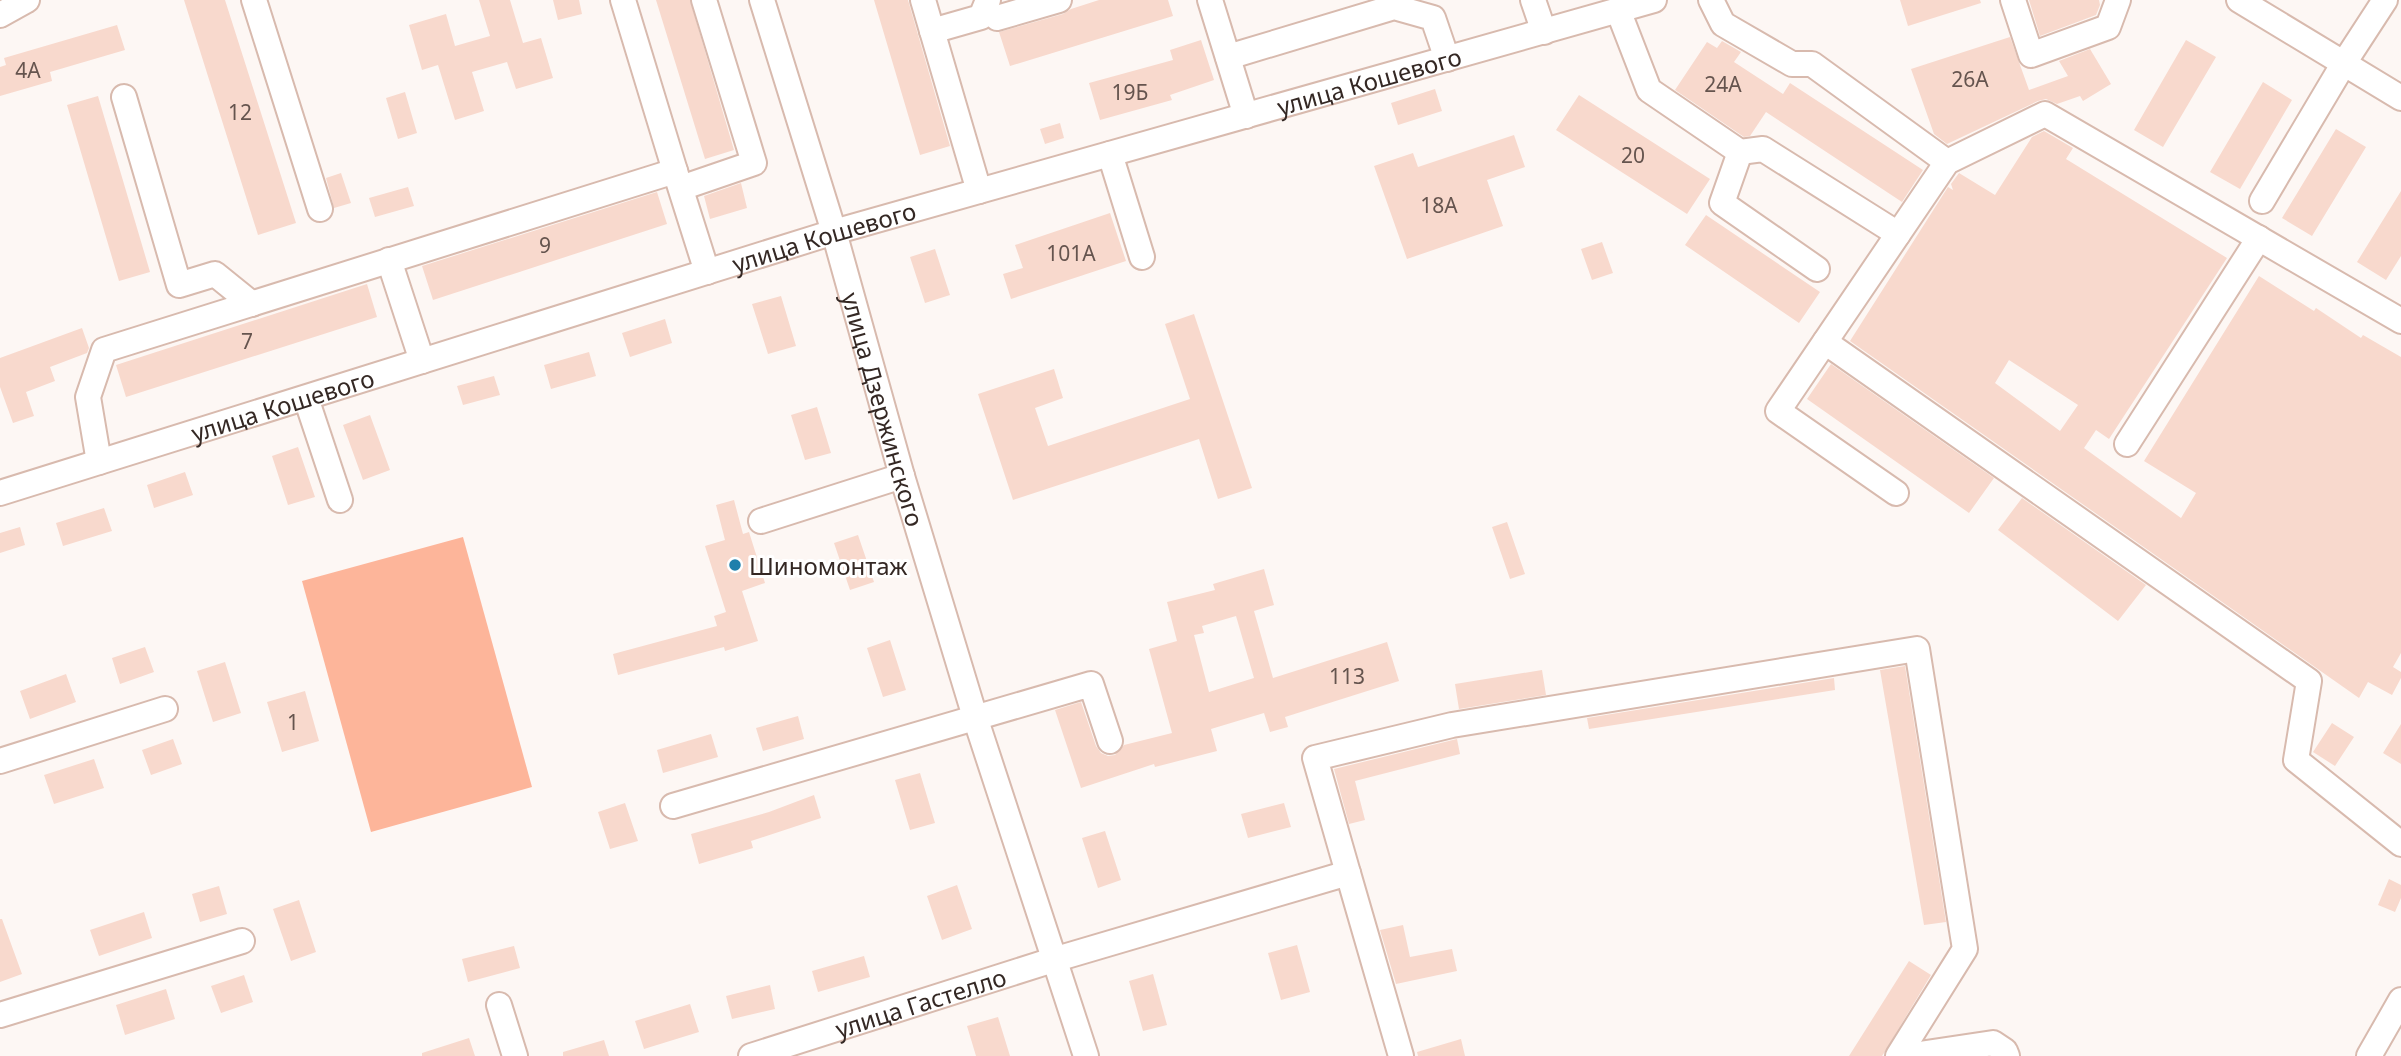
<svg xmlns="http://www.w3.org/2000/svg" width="2401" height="1056" viewBox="0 0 2401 1056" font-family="'Noto Sans',sans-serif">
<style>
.green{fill:#fdb59a}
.building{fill:#f8d9cd;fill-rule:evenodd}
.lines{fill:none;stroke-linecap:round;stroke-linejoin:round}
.minor-casing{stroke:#d8baae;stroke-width:28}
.minor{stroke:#fff;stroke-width:24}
.poi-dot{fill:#1e7fab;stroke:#fff;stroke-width:2.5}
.labels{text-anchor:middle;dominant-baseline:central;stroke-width:6;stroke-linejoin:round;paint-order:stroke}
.number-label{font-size:21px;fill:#65544e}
.street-label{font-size:24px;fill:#342824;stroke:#fff}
.poi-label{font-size:24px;fill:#342824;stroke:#fff;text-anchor:start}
</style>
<rect width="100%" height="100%" fill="#fdf7f4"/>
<path class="green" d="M463,537l69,250 -161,45 -69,-251z"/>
<path class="building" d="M184,0h41l71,223 -38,12z
M479,0h31l13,43 18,-5 12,40 -37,11 -9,-27 -35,10 12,39 -29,9 -17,-55 -16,5 -13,-45 37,-11 9,32 35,-10z
M553,0h26l3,14 -24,6z
M656,0h34l44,150 -29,9z
M874,0h34l42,146 -30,9z
M1099,0h69l5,16 -163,50 -11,-34 64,-18 8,-5z
M1900,0h80l1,3 -73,23z
M2029,0h70l1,5 -4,10 -56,21z
M117,25l8,25 -75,22 2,9 -52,15v-29l6,-2 -2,-7z
M2010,37l19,53 39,-14 -9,-15 31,-12 21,35 -28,17 -3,-5 -23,8 -11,-5 -8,2 -91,43 -13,-10 -23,-65z
M1201,40l13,40 -44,15 2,5 -72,20 -11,-37 84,-23 -3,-10z
M2186,40l30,17 -53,90 -29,-17z
M1722,41l19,11 -7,10 49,32 7,-11 133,87 -21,32 -136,-90 -16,24 -6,1 -69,-47 32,-48 10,6z
M2263,82l29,18 -52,89 -30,-17z
M1435,89l7,22 -44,14 -7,-22z
M405,92l12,41 -19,6 -12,-41z
M1579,95l131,84 -23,35 -131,-84z
M98,96l52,176 -31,9 -52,-176z
M1060,123l4,15 -19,6 -5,-15z
M2336,129l30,18 -54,89 -30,-18z
M2044,131l29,17 -7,11 161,99 -118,181 -13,-9 -12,18 97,70 15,-25 -52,-32 115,-185 55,35 2,-3 45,30 2,-3 38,22v296l-8,14 8,5v6l-9,17 -24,-13 -9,16 -509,-357 98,-154 5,3 -2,-6 8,-11 36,22 37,-58zM2009,360l69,45 -18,26 -65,-48z
M1514,135l11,32 -38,13 16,46 -96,33 -33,-93 39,-13 5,14z
M341,173l10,30 -17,5 -8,-30z
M741,183l6,25 -37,11 -6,-23z
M408,187l6,19 -39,11 -6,-19z
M2401,191v65l-15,24 -29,-18z
M657,192l10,32 -234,76 -11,-34z
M1110,213l16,48 -115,38 -8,-25 20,-6 -8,-23z
M1706,215l114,77 -21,31 -114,-78z
M1602,242l11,31 -21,7 -11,-31z
M935,249l15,46 -25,8 -15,-46z
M367,284l10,33 -251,80 -10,-32z
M781,296l15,50 -28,8 -16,-50z
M1194,314l58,174 -34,11 -19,-60 -186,61 -35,-106 76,-25 9,29 -28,10 13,38 142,-47 -25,-75z
M665,319l7,24 -42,14 -8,-24z
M82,328l7,20 -2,5 -37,14 5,14 -29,11 8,24 -21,7 -13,-36v-29z
M589,352l7,24 -45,13 -7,-24z
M1831,364l163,114 -25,35 -162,-114z
M494,376l6,19 -37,10 -6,-19z
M817,407l14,46 -26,7 -14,-45z
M370,415l20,55 -27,10 -20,-55z
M298,447l17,50 -27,8 -16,-49z
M185,472l8,23 -39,13 -7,-23z
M2022,498l124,87 -28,36 -120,-91z
M734,500l9,34 6,-2 16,51 -23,8 16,50 -33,10 -1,-4 -106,28 -5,-21 104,-28 -3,-10 12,-4 -21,-66 20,-6 -9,-35z
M104,508l8,23 -49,15 -7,-23z
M1507,522l18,52 -15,5 -18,-52z
M20,527l5,18 -25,8v-20z
M858,535l16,47 -24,8 -16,-47z
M1264,569l10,36 -20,6 19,67 114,-36 12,39 -114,36 3,10 -18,5 -6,-19 -53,16 6,22 -62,16 -1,-3 -73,24 -26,-78 26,-8 15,44 5,7 7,3 7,-1 9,-10 48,-12 -23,-84 28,-8 -10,-39 48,-12 -2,-6zM1236,616l18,62 -45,14 -15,-57 10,-2 -2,-7z
M890,640l16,50 -23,7 -16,-49z
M145,647l9,25 -34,12 -8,-26z
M225,662l16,51 -28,9 -16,-51z
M1905,666l41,256 -22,3 -44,-255z
M1542,670l4,25 -87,14 -4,-25z
M66,674l10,28 -46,17 -10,-28z
M1834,678l1,12 -246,39 -2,-11z
M305,691l14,50 -37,11 -15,-50z
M798,716l6,23 -41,12 -7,-23z
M2332,723l22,14 -19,29 -22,-14z
M2401,724v40l-18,-11z
M711,734l7,23 -55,16 -6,-23z
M173,739l9,25 -31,11 -9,-25z
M1457,739l3,15 -105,27 10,39 -16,4 -15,-55z
M94,759l10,29 -50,16 -10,-29z
M920,773l15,50 -25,7 -15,-50z
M814,795l7,23 -70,23 2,7 -54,16 -8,-30 78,-22z
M625,803l13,38 -28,8 -12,-37z
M1284,803l7,24 -43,11 -7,-24z
M1105,831l16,49 -23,8 -16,-50z
M2389,879l12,6v13l-6,14 -17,-7z
M957,885l15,44 -30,11 -15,-44z
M219,886l8,28 -27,8 -8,-28z
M299,900l17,52 -25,9 -18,-52z
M144,912l8,26 -53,18 -9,-26z
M0,919h2l20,55 -22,8z
M1403,925l7,32 42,-8 5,22 -61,13 -16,-54z
M1297,945l13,47 -29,8 -13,-47z
M514,946l6,22 -52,14 -6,-23z
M864,956l6,21 -52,15 -6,-21z
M1909,961l22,14 -47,78 -2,3h-33z
M1153,974l14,51 -24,6 -14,-50z
M244,975l9,27 -32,11 -10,-27z
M770,985l5,24 -43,10 -6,-23z
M166,989l9,30 -50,16 -9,-30z
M690,1004l9,28 -55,17 -9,-28z
M998,1017l12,39h-34l-9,-30z
M469,1038l6,18h-53v-3z
M1461,1039l4,17h-47l-1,-4z
M604,1040l5,16h-46v-4z"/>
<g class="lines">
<g class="minor-casing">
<g id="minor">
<path d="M254,0l66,209"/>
<path d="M623,0l52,171"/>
<path id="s1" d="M762,0l72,232 68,244 73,241 111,339"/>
<path d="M923,0l56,191"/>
<path d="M1210,0l36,116"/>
<path d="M1533,0l11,32"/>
<path d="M1711,0l12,24 69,40h20l135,98"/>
<path d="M2013,0l18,55 77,-28 10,-27"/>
<path d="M2239,0l162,98"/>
<path d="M1618,10l31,80 91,62 23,-3 135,85"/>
<path d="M0,15l27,-15"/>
<path d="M997,18l62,-18"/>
<path d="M932,31l49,-14 7,-17"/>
<path d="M1228,57l166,-50 39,11 14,41"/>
<path d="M124,97l55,188 36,-11 37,30"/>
<path d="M1740,152l-18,51 95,66"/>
<path d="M1110,154l32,103"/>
<path d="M681,188l73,-25 -50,-163"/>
<path d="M2262,201l82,-138 41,-63"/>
<path d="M389,260l33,101"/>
<path d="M1825,342l484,339 -13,79 105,84"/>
<path d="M306,398l34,102"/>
<path d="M2127,444l132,-206"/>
<path d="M99,462l-11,-65 16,-47 571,-179 32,101"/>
<path id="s2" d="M0,493l834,-261 820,-232"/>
<path d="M1896,493l-118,-82 169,-249 98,-48 356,207"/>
<path d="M761,521l141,-45"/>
<path d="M0,761l165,-52"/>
<path d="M673,806l418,-122 19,57"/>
<path d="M1348,873l-33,-115 137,-33 465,-76 48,300 -67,107"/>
<path d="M499,1005l16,51"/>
<path d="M0,1015l242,-74"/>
<path id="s3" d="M751,1056l302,-96 295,-87 53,183"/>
<path d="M1906,1056l87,-13 12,8 2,5"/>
<path d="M2369,1056l32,-56"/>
</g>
</g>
<use href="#minor" class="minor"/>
</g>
<circle class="poi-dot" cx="735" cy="565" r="7"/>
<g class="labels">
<g class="number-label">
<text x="28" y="70">4А</text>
<text x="1970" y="79">26А</text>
<text x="1723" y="84">24А</text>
<text x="1130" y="92">19Б</text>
<text x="240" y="112">12</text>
<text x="1633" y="155">20</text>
<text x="1439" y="205">18А</text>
<text x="545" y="245">9</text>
<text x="1071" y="253">101А</text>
<text x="247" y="341">7</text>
<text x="1347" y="676">113</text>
<text x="293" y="722">1</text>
</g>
<g class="street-label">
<text stroke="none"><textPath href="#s2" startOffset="1430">улица Кошевого</textPath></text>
<text stroke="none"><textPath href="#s2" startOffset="863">улица Кошевого</textPath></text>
<text stroke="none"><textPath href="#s2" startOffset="296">улица Кошевого</textPath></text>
<text stroke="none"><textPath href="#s1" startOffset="427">улица Дзержинского</textPath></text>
<text stroke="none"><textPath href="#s3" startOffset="178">улица Гастелло</textPath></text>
</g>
<g class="poi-label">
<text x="749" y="565">Шиномонтаж</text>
</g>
</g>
</svg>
